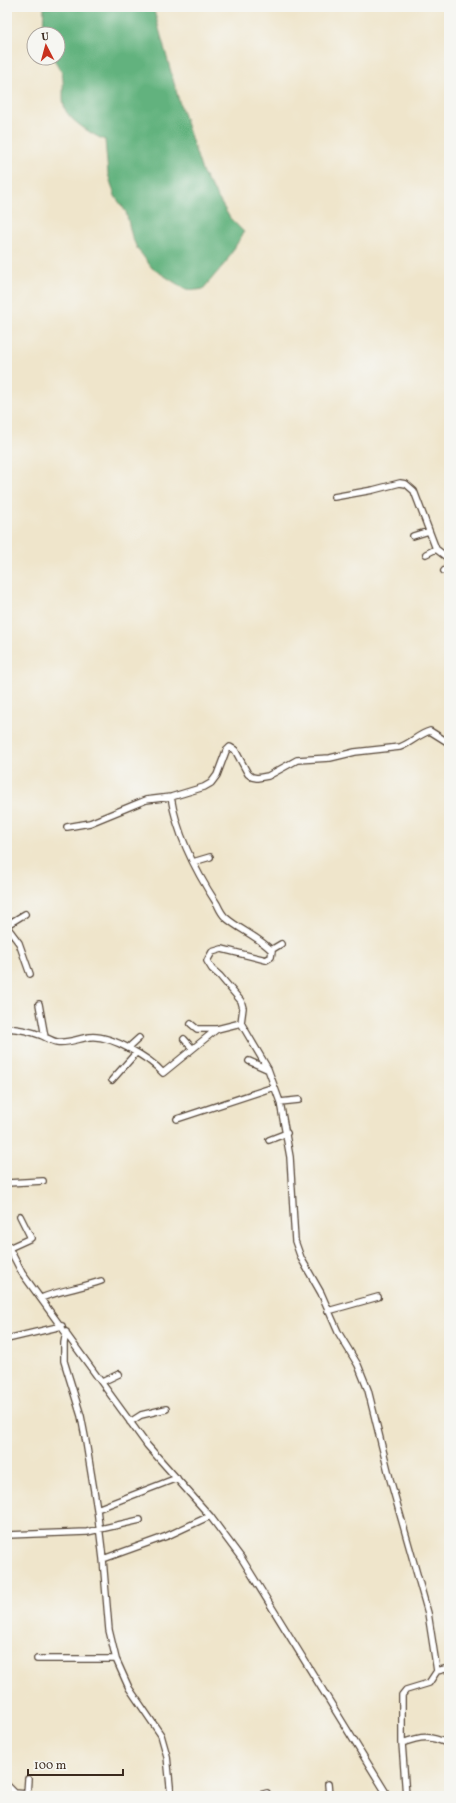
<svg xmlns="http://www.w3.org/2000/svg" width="456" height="1803" viewBox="0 0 456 1803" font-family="Vollkorn,serif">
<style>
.forest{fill:#62b27e;stroke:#4e6e4e}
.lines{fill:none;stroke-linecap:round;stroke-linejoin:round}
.minor-casing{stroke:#564638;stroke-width:8}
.minor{stroke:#fff;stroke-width:5.5}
</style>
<rect width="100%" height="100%" fill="#f6f6f2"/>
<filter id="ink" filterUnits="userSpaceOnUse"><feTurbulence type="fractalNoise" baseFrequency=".025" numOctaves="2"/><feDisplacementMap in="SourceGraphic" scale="8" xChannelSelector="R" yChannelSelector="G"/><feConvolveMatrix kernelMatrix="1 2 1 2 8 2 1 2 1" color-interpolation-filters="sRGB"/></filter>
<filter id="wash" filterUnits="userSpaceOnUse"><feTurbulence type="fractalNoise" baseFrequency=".012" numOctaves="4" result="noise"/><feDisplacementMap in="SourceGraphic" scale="16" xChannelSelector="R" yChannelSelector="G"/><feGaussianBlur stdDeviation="0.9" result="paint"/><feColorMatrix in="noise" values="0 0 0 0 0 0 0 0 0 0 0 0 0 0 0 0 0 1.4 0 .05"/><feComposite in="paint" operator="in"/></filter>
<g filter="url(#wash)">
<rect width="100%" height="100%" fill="#efe5cb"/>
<path class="forest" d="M44,7h109l26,94 23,70 28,47 14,14 -18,30 -23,27 -6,1 -12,-1 -33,-21 -15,-20 -5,-11 -6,-25 -11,-16 -7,-22 -3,-34c-11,-4 -36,-20 -40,-31 -4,-10 0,-24 -3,-35 -1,-5 -6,-11 -9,-16h5v-24h-15z"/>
</g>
<g filter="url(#ink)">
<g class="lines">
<g class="minor-casing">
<path id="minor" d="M334,497l39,-7 27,-7 6,1 8,7 22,58 13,10
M413,536l16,-5
M426,554l10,-5
M444,571l5,-5
M171,797c6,38 25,75 46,107 2,4 4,9 8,13 13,12 34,20 47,34l-1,6 -5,3 -44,-11 -10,3 -5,9 5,8 8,7 21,25 2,7 -2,15 27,46 12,33 10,55 5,84 6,17 20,35 17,39 20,33 10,25 22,89 38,134 9,58 -8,12 -23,7 -4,5v48l4,53
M67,827l23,-4 56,-23 25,-3 33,-10 7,-4 6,-8 9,-24 4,-4 5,3 13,24 4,3 5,1 11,-2 29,-16 33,-2 25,-6 45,-5c11,-4 19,-13 30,-16l19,12
M193,862l17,-5
M7,925l18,-11
M7,927l12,16 11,31
M271,950l10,-6
M39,1004l6,33
M191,1024l6,5h20
M7,1028c11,1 23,3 33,7 6,2 11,6 17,7 10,2 23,-4 33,-5 21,-2 60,21 73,36l54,-44 24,-6
M184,1039l8,9
M128,1048l11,-10
M249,1061l18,8
M112,1080l24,-27
M280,1102l19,-2
M177,1119l97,-32
M269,1140l18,-7
M7,1183l36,-2
M7,1244l15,29 125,172 63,71 32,43 146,237
M9,1248l22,-10 -11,-22
M41,1298c20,-8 39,-10 60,-17
M328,1311l50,-14
M66,1332l-2,11v18l17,55 5,26 11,67 6,50
M7,1339l55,-13
M102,1382l17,-8
M130,1422l11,-7 25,-6
M97,1509l80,-31
M7,1535l80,-3 53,-12
M37,1659h79l-7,-29 -6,-71 64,-23 43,-20
M116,1659l13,29 32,47 6,21 4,40
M437,1671l12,-3
M402,1743c20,-7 27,-8 47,1
M328,1784l1,12
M7,1785l8,8 12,1 1,2
M27,1794l1,-15
M256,1796l11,-3"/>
</g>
<use href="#minor" class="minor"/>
</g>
</g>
<rect width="456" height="1803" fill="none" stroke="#f6f6f2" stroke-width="24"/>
<g transform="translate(46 46) rotate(354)"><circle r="19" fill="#f6f6f2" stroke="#aba49d"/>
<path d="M0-3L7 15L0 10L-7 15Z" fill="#c8321e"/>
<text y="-6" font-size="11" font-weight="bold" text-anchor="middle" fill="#3b2a1e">U</text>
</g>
<path d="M28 1769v6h95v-6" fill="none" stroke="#3b2a1e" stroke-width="2"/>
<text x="34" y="1769" font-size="12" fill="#3b2a1e" stroke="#f6f6f2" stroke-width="3" paint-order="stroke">100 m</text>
</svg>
